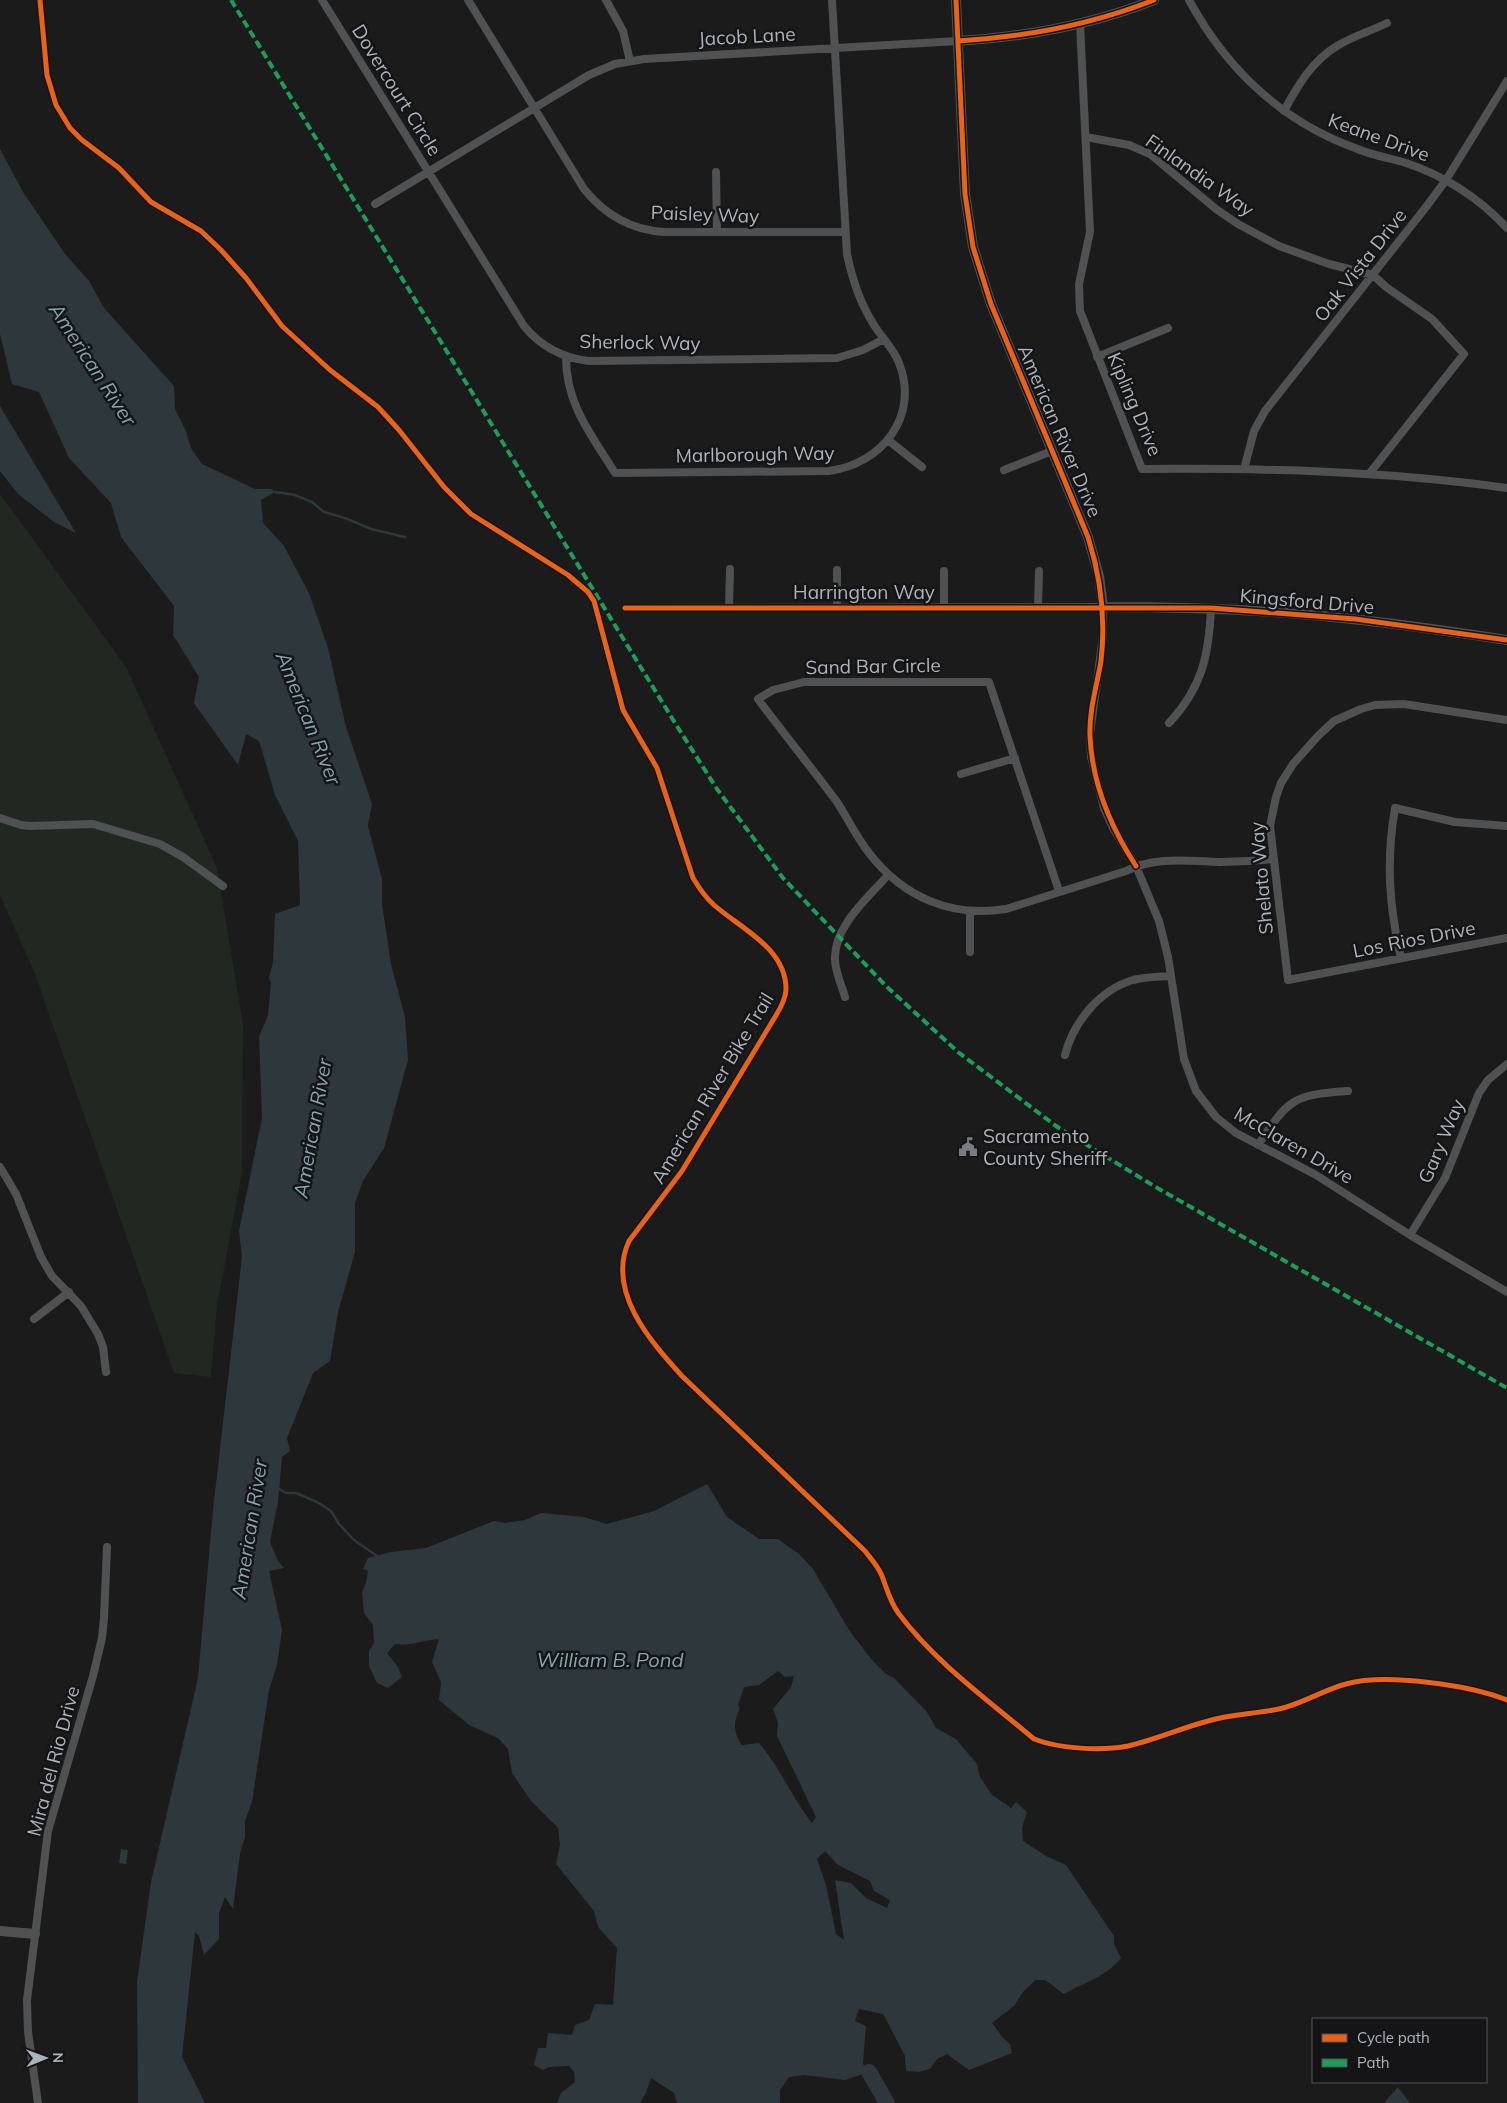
<svg xmlns="http://www.w3.org/2000/svg" width="1507" height="2103" viewBox="0 0 1507 2103" font-family="Mulish,sans-serif">
<style>
.green{fill:#212821}
.water{fill:#2e373c;fill-rule:evenodd}
.lines{fill:none;stroke-linecap:round;stroke-linejoin:round}
.stream{stroke:#2e373c;stroke-width:2.5}
.river{stroke:#2e373c;stroke-width:16}
.minor{stroke:#4f5153;stroke-width:8}
.tertiary{stroke:#4f5153;stroke-width:10}
.quiet{stroke:#1a9f57;stroke-width:4;stroke-dasharray:8 4;stroke-linecap:butt}
.cycleway-casing{stroke:#151517;stroke-width:8}
.cycleway{stroke:#ea6118;stroke-width:5}
.labels{text-anchor:middle;dominant-baseline:central;stroke-width:5;stroke-linejoin:round;paint-order:stroke}
.street-label{font-size:19px;fill:#adb3ba;stroke:#151517}
.poi-label{font-size:19px;fill:#adb3ba;stroke:#151517;text-anchor:start}
.water-label{font-size:20px;font-style:italic;fill:#87a4b2;stroke:#151517}
</style>
<rect width="100%" height="100%" fill="#1b1b1b"/>
<path class="green" d="M0,494l126,173 91,201 26,156 -1,148 -25,134 -6,71 -37,-4 -139,-399 -35,-79z"/>
<path class="water" d="M0,149l23,43 42,62 24,27 15,27 70,78 1,23 11,22 5,17 11,16 53,25h16l4,3 -14,8 2,23 21,23 25,47 19,55 18,79 26,77 -4,22 14,53v25l9,60 14,53 3,43 -24,88 -21,33 -8,22v49l-17,60 -8,49 -17,12 -26,65 3,13 -8,6 -4,45 -8,40 8,19 6,7 -15,3 13,59 -5,35 -8,25 -17,112 -7,19v16l-5,17 -7,55 -8,-12 -6,16v26l-15,16 -5,-19 -4,-4 -13,125 23,46h-67l-1,-121 14,-100 47,-204 15,-168 29,-253 -3,-26 23,-113 -3,-81 9,-22 3,-32 -2,-5 4,-16 2,-48 25,-9 -2,-64 -23,-46 -16,-54 -13,-7 -8,31 -44,-62 5,-26 -26,-42 1,-29 -53,-69 -10,-34 -42,-45 -30,-66 -27,-8 -12,-50z
M0,406l76,127 -22,-11 -36,-28 -18,-23z
M707,1484l20,33 32,22h19l21,15 14,15 36,61 23,30 14,14 8,4 33,34 9,16 20,11 21,25 3,13 12,18 19,13 5,-6 11,10 -5,16 1,13 23,15 20,9 48,71v8l7,14c-15,19 -36,24 -57,36l-19,-14h-10l-12,12 -9,14 -22,17 11,15 7,6 2,9 -43,17 -22,-16 -10,5 -7,10 -11,3 -13,-1 -1,-15 -22,-42 -24,-5 -4,12 11,5 -3,38 6,8 -24,8 -41,-5 -15,2 -9,13v13h-103l-3,-10 -23,-15 -5,15 -6,10h-83l4,-10 14,-11 -1,-10 -5,-6 -20,1 -6,3 -9,-5 4,-17h8l2,-15 24,2 3,-10 14,-5 6,-16 18,1 4,-57 -19,-21 -4,-16 -38,-47 4,-19 -2,-17 -27,-27 -19,-28 -4,-24 -10,-11 -29,-13 -30,-25 2,-18 -9,-20 7,-23c-16,1 -27,7 -44,5l-8,9 11,14 4,10 -14,11 -11,-5 -8,-17v-15l5,-8 -1,-18 -9,-12 -2,-21 4,-9 2,-12 -5,-2 5,-11 23,-6 35,-4 68,-27 11,2 20,-3 16,-7 43,4 23,7 47,-13zM778,1671l7,6 9,-1 -3,11 -18,22 5,14 -1,13 39,81 -4,6c-20,-25 -32,-56 -53,-80l-17,2c-9,-13 -9,-22 -2,-37l-2,-3 6,-18 15,-2zM825,1851l13,14 32,16 4,10 16,9 -3,8 -21,-10 -15,-15 -16,-3 9,60 -8,-6 -10,-49 -9,-26z
M121,1849l7,1 -2,14 -7,-1z
M1398,2087l12,16h-26z"/>
<g class="lines">
<path class="stream" d="M275,492l20,3 17,7 12,10 21,6 26,11 34,8
M279,1489l7,4h10l21,9 14,9 8,13 15,16 23,16"/>
<path class="river" d="M869,2072l18,31"/>
<path class="minor" d="M322,0l202,326c17,21 39,32 65,35l248,-3 26,-8 21,-11
M468,0l116,189c21,26 47,41 80,43h181
M606,0l17,31 7,30
M1189,0c37,68 92,121 166,148 16,7 34,10 51,15 39,13 73,35 101,65
M1080,24l10,208 -11,52 1,27 62,158c122,-1 244,2 365,19
M1284,111c14,-26 28,-50 53,-65 16,-10 34,-15 50,-23
M1086,137l43,8 21,9 66,55 22,15 41,22 50,18 44,11 13,12 46,32 32,35 -95,120
M716,172l1,60
M375,204l214,-129 26,-11 29,-5 314,-18
M566,357c0,48 25,77 49,116l214,-2c53,-7 91,-55 70,-108 -5,-14 -17,-25 -25,-38 -14,-22 -22,-46 -27,-71l-15,-254
M1097,357l71,-29
M888,440l34,27
M1244,469l10,-38 11,-20 161,-204 20,-27 61,-99
M1004,470l48,-19
M944,571v36
M837,607v-37
M1038,607l1,-36
M625,608l478,-1v29l-13,98 1,23 13,51 9,20 23,38 23,55 9,36 16,102 12,32 20,26 20,16 80,42 94,60 97,57
M729,608l1,-39
M1507,720l-103,-16 -29,1 -14,4 -27,12 -16,15 -25,28 -12,19 -5,14 -6,29 18,154 219,-42
M1169,723c33,-35 40,-68 42,-115
M961,774l54,-16
M0,818l21,7 9,1 63,-2 67,20 23,13 40,29
M1059,891l-70,-209h-185l-31,8 -15,9c26,35 53,68 79,103 11,17 20,36 32,51 34,44 82,65 137,56l120,-38c29,-15 62,-10 94,-9 18,0 36,-1 54,-3
M970,911v41
M1401,958c-12,-51 -15,-98 -6,-150l60,14 52,4
M845,997c-3,-11 -10,-25 -10,-38 -1,-33 33,-61 53,-84
M1065,1055c8,-32 34,-65 68,-75 12,-3 25,-3 38,-4
M1258,1145c31,-46 34,-50 90,-54
M0,1167l16,27 25,63 11,19 29,30 17,28 5,13 3,25
M1410,1235l35,-57 34,-85 9,-13 19,-16
M34,1319l35,-27
M38,2103l-10,-71 -1,-32 21,-169 45,-155 9,-38 2,-20 3,-71"/>
<path class="tertiary" d="M956,0l9,194 8,53 18,57 97,233 11,39 4,31c57,0 113,1 170,5 79,5 156,16 234,28
M958,41c67,-4 133,-16 196,-41
M0,1931l35,3"/>
<path class="quiet" d="M231,0l444,723 42,66 66,89 103,108 72,66 98,74 98,60 353,202"/>
<g class="cycleway-casing">
<path id="cycleway" d="M40,0l7,75 9,30 14,23 12,12 37,28 32,34 50,29 20,19 25,28 36,48 48,44 48,37 21,23 45,57 27,27 97,61 20,17 6,9 29,109 34,58 36,110c6,10 12,19 21,27 26,23 72,43 72,84 0,10 -6,20 -11,28l-93,154 -53,70c-23,50 21,100 53,135l183,175c6,8 13,15 17,25 5,13 8,26 17,38 37,49 89,86 135,125 26,10 67,12 94,7 27,-6 53,-18 80,-25 23,-7 47,-7 71,-12 23,-5 44,-19 67,-25 40,-11 123,1 161,16
M956,0l9,194 8,53 18,57 97,233c13,41 18,81 13,124 -4,24 -12,49 -11,75 2,48 20,90 46,130
M958,41c67,-4 133,-16 196,-41
M625,608h586l144,11 152,21"/>
</g>
<use href="#cycleway" class="cycleway"/>
</g>
<defs>
<g id="civic-bare" transform="scale(1.5)"><path d="M-.6-6.5H3V-4.5H.6V-3L4-1V1h2V6H-6V1h2V-1L-.6-3ZM-1.2 2.5V6h2.4V2.5Z" fill="#7a7e82" stroke="#151517" stroke-width="2.5" paint-order="stroke"/></g>
</defs>
<g fill-rule="evenodd">
<use href="#civic-bare" x="968" y="1147"/>
</g>
<g class="labels">
<g class="street-label">
<text transform="translate(747 36) rotate(-3)">Jacob Lane</text>
<text transform="translate(397 90) rotate(58)">Dovercourt Circle</text>
<text transform="translate(1379 137) rotate(20)">Keane Drive</text>
<text transform="translate(1200 175) rotate(35)">Finlandia Way</text>
<text transform="translate(705 214) rotate(2)">Paisley Way</text>
<text transform="translate(1360 265) rotate(-52)">Oak Vista Drive</text>
<text transform="translate(640 342) rotate(1)">Sherlock Way</text>
<text transform="translate(1135 404) rotate(67)">Kipling Drive</text>
<text transform="translate(1060 431) rotate(67)">American River Drive</text>
<text transform="translate(755 454) rotate(-1)">Marlborough Way</text>
<text x="864" y="592">Harrington Way</text>
<text transform="translate(1307 601) rotate(5)">Kingsford Drive</text>
<text transform="translate(873 666) rotate(-1)">Sand Bar Circle</text>
<text transform="translate(1261 878) rotate(-95)">Shelato Way</text>
<text transform="translate(1414 939) rotate(-11)">Los Rios Drive</text>
<text transform="translate(712 1088) rotate(-59)">American River Bike Trail</text>
<text transform="translate(1441 1141) rotate(-67)">Gary Way</text>
<text transform="translate(1294 1145) rotate(30)">McClaren Drive</text>
<text transform="translate(53 1761) rotate(-75)">Mira del Rio Drive</text>
</g>
<g class="poi-label">
<text x="983" y="1136">Sacramento<tspan x="983" dy="22">County Sheriff</tspan></text>
</g>
<g class="water-label">
<text transform="translate(93 364) rotate(57)">American River</text>
<text transform="translate(309 718) rotate(68)">American River</text>
<text transform="translate(312 1128) rotate(-80)">American River</text>
<text transform="translate(249 1529) rotate(-81)">American River</text>
<text x="610" y="1659">William B. Pond</text>
</g>
</g>
<rect x="1312" y="2018" width="175" height="65" fill="#151517" stroke="#525458"/>
<rect x="1322" y="2034" width="25" height="8" fill="#ea6118" stroke="#525458"/>
<text x="1357" y="2043" font-size="15" fill="#adb3ba">Cycle path</text>
<rect x="1322" y="2059" width="25" height="8" fill="#1a9f57" stroke="#525458"/>
<text x="1357" y="2068" font-size="15" fill="#adb3ba">Path</text>
<g transform="translate(45 2058) rotate(89)" stroke="#151517" stroke-width="4" paint-order="stroke">
<path d="M0-4L9 19L0 12L-9 19Z" fill="#adb3ba"/>
<text y="-8" font-size="14" font-weight="bold" text-anchor="middle" fill="#adb3ba">N</text>
</g>
</svg>
